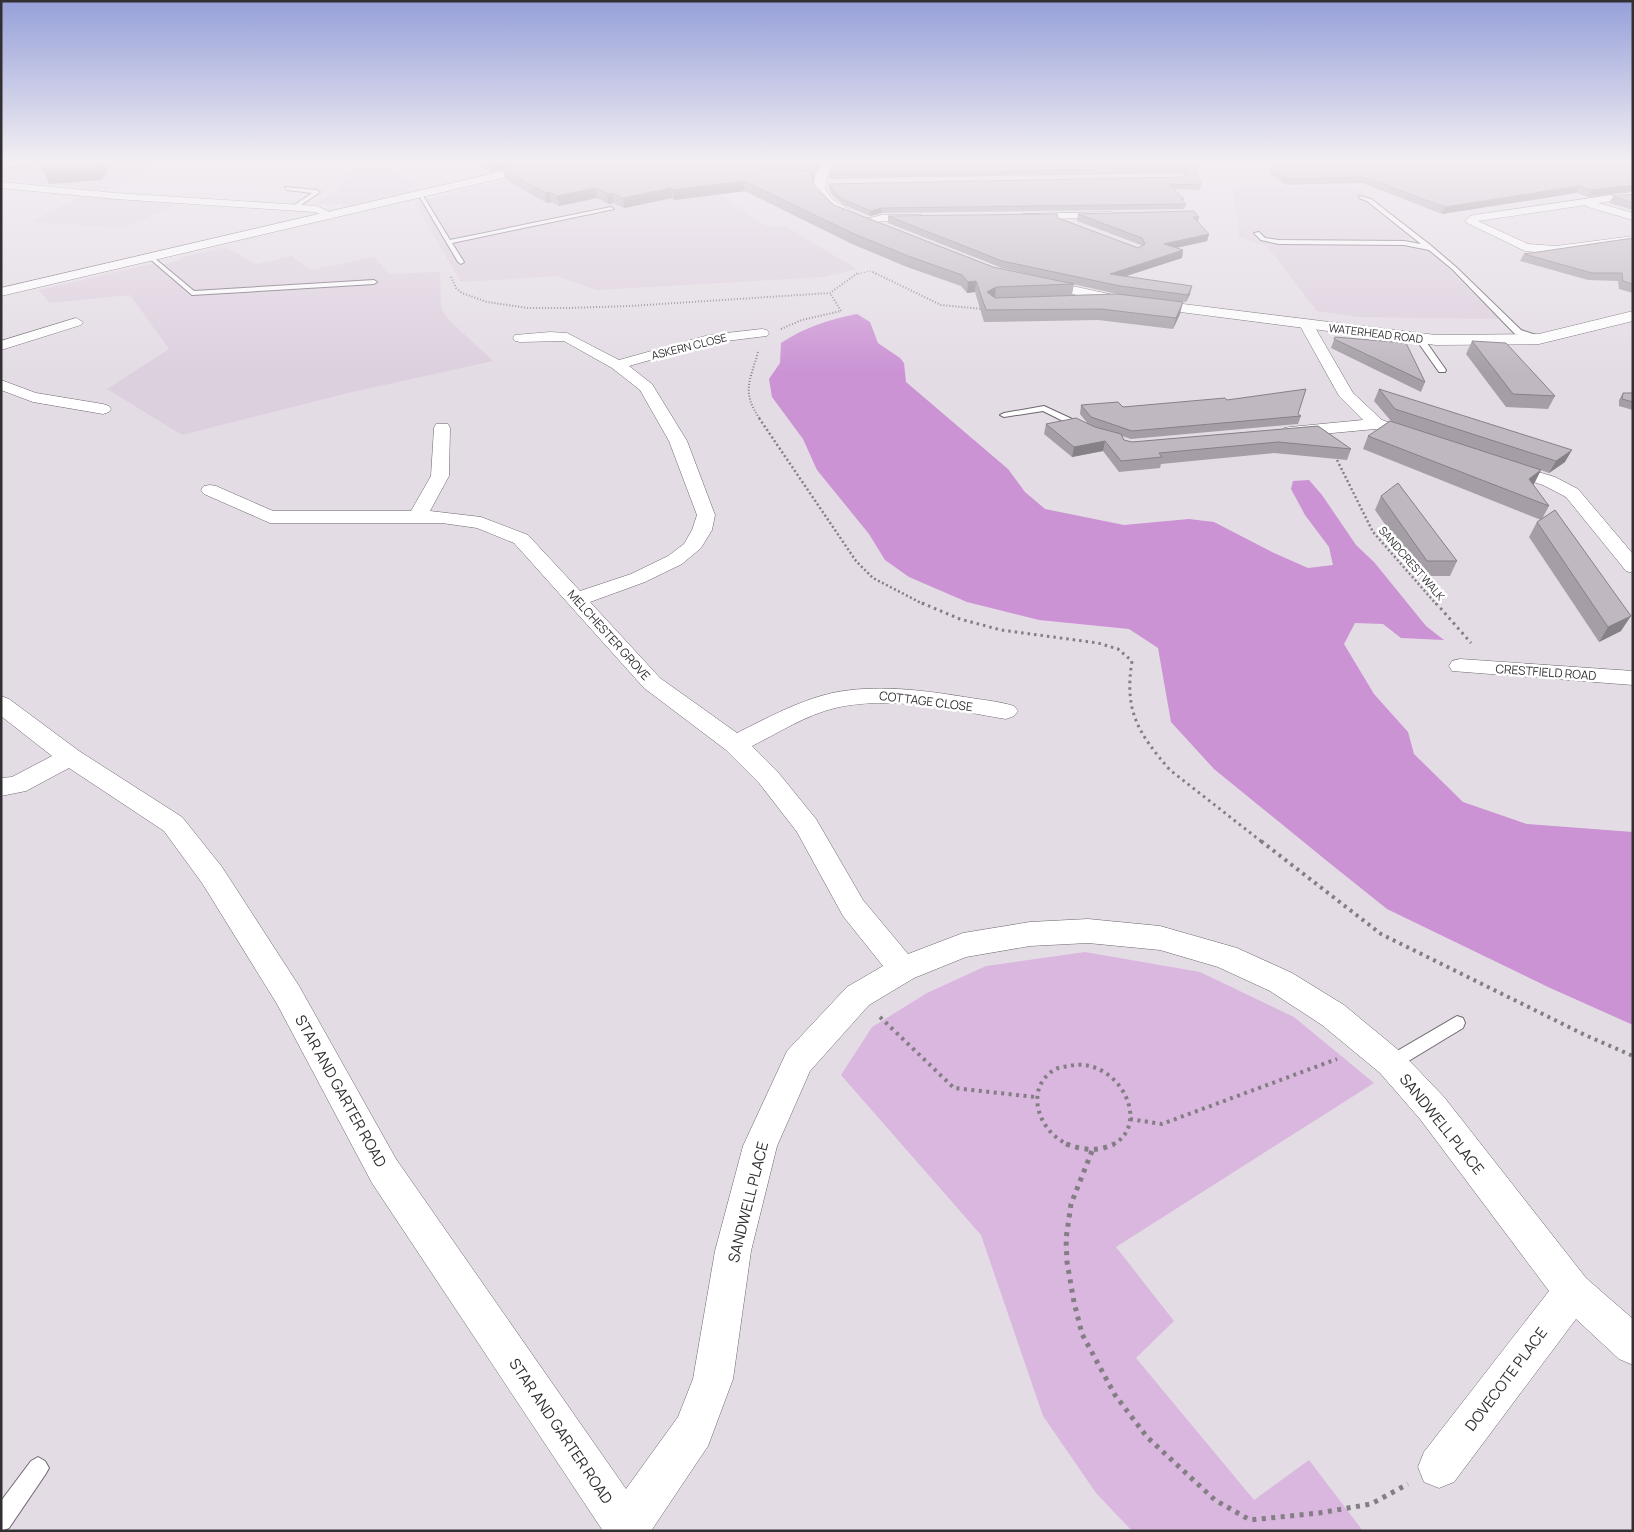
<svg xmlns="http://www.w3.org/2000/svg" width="1634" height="1532" viewBox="0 0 1634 1532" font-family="Manrope,sans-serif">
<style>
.built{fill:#dccfde}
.green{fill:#dab7df}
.forest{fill:#cb92d4}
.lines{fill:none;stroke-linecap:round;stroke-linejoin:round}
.lane-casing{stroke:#6e666f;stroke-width:2}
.street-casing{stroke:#6e666f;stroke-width:1}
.secondary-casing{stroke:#6e666f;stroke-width:1}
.path-far5{stroke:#837e84;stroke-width:1;stroke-dasharray:1 2;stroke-linecap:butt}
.path-far4{stroke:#837e84;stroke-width:2;stroke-dasharray:1 2;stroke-linecap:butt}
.path-far3{stroke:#837e84;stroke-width:2.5;stroke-dasharray:2 2.5;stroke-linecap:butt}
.path-far2{stroke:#837e84;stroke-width:3;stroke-dasharray:2.5 4;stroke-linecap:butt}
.path-far1{stroke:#837e84;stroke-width:4;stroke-dasharray:3 4.5;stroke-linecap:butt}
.path{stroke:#837e84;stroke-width:5;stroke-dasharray:4 5.5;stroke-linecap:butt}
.lane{fill:#fff;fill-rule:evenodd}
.street{fill:#fff;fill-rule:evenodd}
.secondary{fill:#fff;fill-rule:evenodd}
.wall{fill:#a59ea6}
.shaded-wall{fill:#868187}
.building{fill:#c0b8c1;stroke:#868187}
.labels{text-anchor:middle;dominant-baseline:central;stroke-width:5;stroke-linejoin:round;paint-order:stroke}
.far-street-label{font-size:11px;fill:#322f33;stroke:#fff}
.street-label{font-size:12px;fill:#322f33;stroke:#fff}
.near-street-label{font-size:15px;fill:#322f33;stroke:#fff}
</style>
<rect width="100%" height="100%" fill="#e4dce5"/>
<path class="built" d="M22,159h220l-18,6h-62l-55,25 -106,-10v-19z
M589,159h81l95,67h20l72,43 -33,8 -227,13 -41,-14 -95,6 -46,-78 13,-5z
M388,163l32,26 -69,16 -35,-1 20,-13 20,-26z
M1353,186l15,9 -5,4 49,39 -8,4 26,9 70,68 -141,-2 -42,-6 -50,-65 -28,-9 -6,-50z
M85,195l92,10 -54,23 -93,-6z
M225,247l31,17 36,-8 18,14 64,-13 16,17 50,-2 1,36 8,12 44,41 -145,32 -166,42 -75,-46 62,-40 -39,-54 -80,8 -11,-13 112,-26 9,1 20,-5 2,-3z"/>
<path class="green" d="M1085,952l115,20 94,45 80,66 -258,164 58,74 -38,37 118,142 55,-40 54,71h-231l-36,-38 -53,-77 -62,-181 -140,-160 31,-48 55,-34 59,-27z"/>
<path class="forest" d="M857,314l13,8 8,21 22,15 4,5 2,19 102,87 17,23 20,17 79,16 65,-6 25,3 60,31 34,15 25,-3 -4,-18 -24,-32 -14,-26 2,-8 16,-1 13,15 34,50 18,17 52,64 18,14 -43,-2 -18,-14 -28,-1 -11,21 30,50 34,38 6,22 49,48 64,22 106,8v193l-85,-38 -161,-78 -60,-48 -113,-92 -43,-47 -13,-74 -29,-19 -90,-9 -72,-18 -58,-25 -24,-17 -16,-26 -52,-64 -14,-31 -31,-42 -3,-18 11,-16 1,-20c24,-16 47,-23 76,-29z"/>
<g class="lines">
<g class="lane-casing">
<path id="lane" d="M42,159h17l-58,9v-4z
M154,159h61l-2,2z
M285,187l32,3 3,2 -25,17 -2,-3 19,-13 -25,-3z
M418,194h4l28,46 161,-33 3,2 -162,34 12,19 -3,2 -3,-2z
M1359,196l12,3 58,45 27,23 65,63 21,7v4l-27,-7 -63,-65 -23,-19 -25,-5 -125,-1 -18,-4 -7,-7 5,-1 6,6 14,2 125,1 17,3 -54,-43 -8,-3z
M152,256l42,35 180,-11 3,2 -3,2 -182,11 -42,-36v-2z
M1416,336h6l24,34 -1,2h-6l-24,-34z
M1044,406l41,19 1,2 -7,2 -36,-18 -39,6 -4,-2 4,-2z
M1457,1016l6,2 2,5 -2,5 -66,40 -6,2 -6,-2 -2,-5 2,-5z
M38,1457l7,4 4,7 -4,7 -36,53 -8,3v-30l30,-40z"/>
</g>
<g class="street-casing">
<path id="street" d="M1,182l115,11 201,13 20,10 -6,3 -16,-7 -199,-13 -115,-11z
M1633,192v6l-35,5 35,10v7l-45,-13 -2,-2 -108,16 50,23 28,2 77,-10v8l-77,10 -31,-3 -60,-29 5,-6 4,-1z
M1111,212l4,1 2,2 -2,2 -92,3 -6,-3 6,-3z
M882,215h39l6,3 -6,3h-39l-16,4 -6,-3 2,-2z
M76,318l7,4 -2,3 -80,25v-9z
M1306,320l5,1 2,3 40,69 29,27 37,13 2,4 -2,4h-12l-32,-12 -85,8 -6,-1 -2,-4 2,-4 6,-1 73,-7 -24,-24 -40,-72 2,-3z
M762,329l5,1 2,3 -2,3 -57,7 -81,23 23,18 35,57 28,74 -3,15 -11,18 -19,16 -37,18 -55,20 70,76 77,55c30,-15 61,-32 95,-40 44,-9 89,-3 133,4 17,3 33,4 49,9l4,5 -4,5 -8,3c-55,-9 -115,-24 -171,-11 -29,7 -57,25 -83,38l25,25 39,48 47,81 45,54 55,-21 67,-11 58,-3 72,7 77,22 55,25 52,32 58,48 42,44 142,181 47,41v46l-14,-6 -43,-40 -122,163 -15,6 -15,-6 -6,-15 6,-15 125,-161 -129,-172 -40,-46 -58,-48 -52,-34 -52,-24 -58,-17 -72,-7 -58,3 -64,11 -52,21 -45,27 -59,66 -33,75 -26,105 -18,128 -25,67 -57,85h-48l-231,-348 -95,-179 -75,-121 -38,-52 -95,-63 -43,23 -25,5v-18l11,-1 40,-21 -51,-40v-20l8,3 70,52 103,66 40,50 77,119 97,173 230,330 52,-72 15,-38 22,-128 28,-105 44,-95 60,-64 36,-21 -40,-50 -46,-84 -38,-49 -33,-33 -82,-62 -130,-145 -37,-15 -35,-5h-172l-66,-29 -3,-4 3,-4 6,-1 6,1 57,25h138l20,-35 3,-48 2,-4h12l2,4 -1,48 -19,35 51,6 47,18 52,56 51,-17 37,-18 16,-12 8,-14 5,-15 -28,-74 -29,-51 -28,-22 -48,-27 -44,1 -5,-1 -2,-3 2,-3 35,-3 17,1 52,27 90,-25z
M1,380l35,13 67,11 6,2 2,3 -2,3 -6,2 -70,-12 -32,-12z
M1505,462l50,15 23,12 55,65v19l-7,-2 -60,-74 -23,-12 -44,-14 -3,-4 3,-4z
M1460,659l173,12v14l-181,-14 -3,-5 3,-5z"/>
</g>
<g class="secondary-casing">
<path id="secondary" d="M555,159h21l-5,3 -570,134v-8z
M825,159h11l-9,17 -2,13 8,11 17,10 2,3 -2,3c-16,4 -29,-16 -37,-27l2,-13z
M1036,278l82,18 318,39 103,-1 94,-23v10l-94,23 -103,1 -318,-41 -87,-19 -2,-3 2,-3z"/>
</g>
<path class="path-far5" d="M858,274l12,-3 6,3"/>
<path class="path-far4" d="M873,272l68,33 42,4
M451,277l5,11 6,5 25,9 41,6h41l61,-2 200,-13 29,-21
M781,329l21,-9 39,-9 -11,-18
M758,352c-8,29 -17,40 2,67"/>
<path class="path-far3" d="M759,418l97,143 17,17 52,27
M1335,456l38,76 64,73"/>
<path class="path-far2" d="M922,603l38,16 41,11 97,13 20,6 14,12c-8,50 6,72 38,109l92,72
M1436,603l35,40"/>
<path class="path-far1" d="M1261,841l120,93 204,101 48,21
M880,1017l74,71 81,9
M1130,1119l32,5 175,-65
M1070,1145c-31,-11 -47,-56 -16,-75 4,-3 10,-3 15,-4 48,-11 85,58 43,79"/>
<path class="path" d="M1066,1144c17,6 32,8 48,0
M1092,1151l-21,53 -5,35 1,23 7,40 8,32 33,61 32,42 68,63 35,20 69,-7 52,-9 37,-20"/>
<use href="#lane" class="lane"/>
<use href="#street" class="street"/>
<use href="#secondary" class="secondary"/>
</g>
<path class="wall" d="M480,159h65l-54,13 -10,-5z
M550,159h274l-7,12 -16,-1 12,11 2,5 19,19 159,62 81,17 -2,11 45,-1 -115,-26 -114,-45v-7l170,2 80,30 3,-2v-1l-64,-24 1,-7 121,3 -1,6 11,11 -2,7 -31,7 7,2 -1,8 -57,18 65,18 -4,8 -54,-6 48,18 -7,15 -75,-9 -114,2 -9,-30 -8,1 -6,-7 -54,-19 -55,-23 -107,-53 -71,9 -2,-2 -48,10 -11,-5 -5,1 -11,-6 -38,8 -8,-4 -4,1 -42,-24 -2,-9 42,-4 2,-2 -1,-4z
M1092,159l-14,5 115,-3 8,24 -2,5 -25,-1 10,10 -1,2 3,3 -2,5 -302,4 -12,3 -26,-11 -12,-10 -3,-6v-5l357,-7 -5,-4 -352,6v-5z
M1633,159l-45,38 -12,-4 -134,21 -80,-31 -76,2 -17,-12 2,-6z
M1633,194v16l-24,-7 4,-7z
M1633,238v55l-14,-4 -1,-8 -30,-1 -68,-19 4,-7z
M1335,337l90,45 -4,10 -90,-44z
M1472,341l83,55 -7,13 -42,-2 -40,-53z
M1379,389l186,73 -16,11 -8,-3 -8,15 16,21 -7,13 79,112 -22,11 -70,-105 8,-15 4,-2 -178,-71 5,-13 23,-15 -17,-20z
M1623,393h10v17l-14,-4v-6z
M1227,400l71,14 3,2 -3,8 -167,15 -9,-3 2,4 8,2 186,-16 33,23 -4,11 -73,-7 -113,11 -1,4 -41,4 -16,-21 -31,6 -28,-23 2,-10h42l-8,-10 1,-9 42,2z
M1381,496l76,65 -7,15h-29l-46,-66z"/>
<path class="shaded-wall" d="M100,159h16l-15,21 -52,4 -7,-15z
M504,159h41l-54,13 -2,-9z
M818,159h6l-7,12v-9z
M1078,159h14l-30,10 1,-5z
M759,160l1,9 -7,4v-9z
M814,171v10l-3,-6z
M744,181l1,10 -71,9 -1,-10z
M1633,185v6l-45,6 3,-7z
M1579,186l-3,7 -134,21 3,-7z
M596,188l1,10 -38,8 -2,-10z
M671,188l1,10 -48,10 -1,-10z
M549,192l2,10 -4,1 -1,-10z
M612,193l1,10 -5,1 -1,-10z
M882,208v5l-12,3 1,-5z
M1209,234l-2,7 -45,10 2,-7z
M1183,250l-1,8 -74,24 2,-8z
M976,281l-1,11 -8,1 1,-11z
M1192,286l-2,8 -4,8 2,-7z
M996,287l-1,11 -8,-6z
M1183,302l-3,12 -7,15 3,-11z
M1105,441l-2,10 -31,6 2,-10z
M1572,450l-7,12 -16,11 7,-12z
M1541,470l-7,14 -12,9 7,-14z
M1631,616l-10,15 -22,11 9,-15z"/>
<path class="building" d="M57,159h43l-5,7 -53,3z
M483,159h21l-15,4z
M550,159h268l-1,3 -58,-2 -6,4 3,4 58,3 -3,4 4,11 19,19 159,62 81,17 -78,3 -9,5 8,6 122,-4 66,8 -7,16 -75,-9 -115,1 -10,-29 -8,1 -6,-7 -54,-19 -56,-23 -108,-52 -71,9 -2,-2 -48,10 -11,-5 -5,1 -11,-6 -39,8 -8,-4 -3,1 -43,-23 32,-7 10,3 3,-3 -2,-3z
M836,159h242l-15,5 130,-3 8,24 -32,-1 15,15h-3l5,5 -304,4 -11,3 -27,-11 -12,-10 -3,-6 357,-7 3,-4 -7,-5 -353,6z
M1276,159h357v26l-42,5 -12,-4 -134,21 -81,-30 -77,2 -16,-12z
M1633,194v9l-20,-7z
M1194,211l5,6h-6l16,17 -45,10 19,6 -73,24 82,12 -4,9 -68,-9 -118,-25 -114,-45 169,-2 1,4 80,30 7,-4 -3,-6 -64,-24z
M1633,238v46l-10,-3 -1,-8h-30l-68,-19z
M1335,337l71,6 19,39 -91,-43z
M1472,341l34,2 49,53 -42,-2z
M1306,389l-8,25 3,2 -169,15 -41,-14 -10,-12 37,-3 5,5 102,-9 2,2z
M1379,389l193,61 -16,11 -161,-52z
M1623,393h10v9l-11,-3z
M1076,418l19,9 26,7 3,6 8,2 186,-16 33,23 -73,-7 -119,11 3,4 -41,4 -16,-20 -31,6 -28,-23z
M1390,421l151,49 -12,9 20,27 -181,-70z
M1398,483l59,78h-30l-46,-65z
M1555,510l76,106 -23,11 -71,-105z"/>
<linearGradient id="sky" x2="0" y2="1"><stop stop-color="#96a0d9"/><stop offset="0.43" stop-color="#f3eff3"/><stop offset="1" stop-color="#f3eff3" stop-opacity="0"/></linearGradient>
<rect width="1634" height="374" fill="url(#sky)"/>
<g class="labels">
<g class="far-street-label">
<text transform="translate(1376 333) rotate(7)">WATERHEAD ROAD</text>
<text transform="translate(689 346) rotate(-14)">ASKERN CLOSE</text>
<text transform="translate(1412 563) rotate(49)">SANDCREST WALK</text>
</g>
<g class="street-label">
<text transform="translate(609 635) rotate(48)">MELCHESTER GROVE</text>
<text transform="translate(1546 672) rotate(4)">CRESTFIELD ROAD</text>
<text transform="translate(926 701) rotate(7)">COTTAGE CLOSE</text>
</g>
<g class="near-street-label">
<text transform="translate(341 1091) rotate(61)">STAR AND GARTER ROAD</text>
<text transform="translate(1442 1124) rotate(51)">SANDWELL PLACE</text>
<text transform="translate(748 1202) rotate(-76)">SANDWELL PLACE</text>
<text transform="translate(1506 1379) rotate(-53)">DOVECOTE PLACE</text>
<text transform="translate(561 1431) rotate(56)">STAR AND GARTER ROAD</text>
</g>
</g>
<rect width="1634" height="1532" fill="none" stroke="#322f33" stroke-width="5"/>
</svg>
